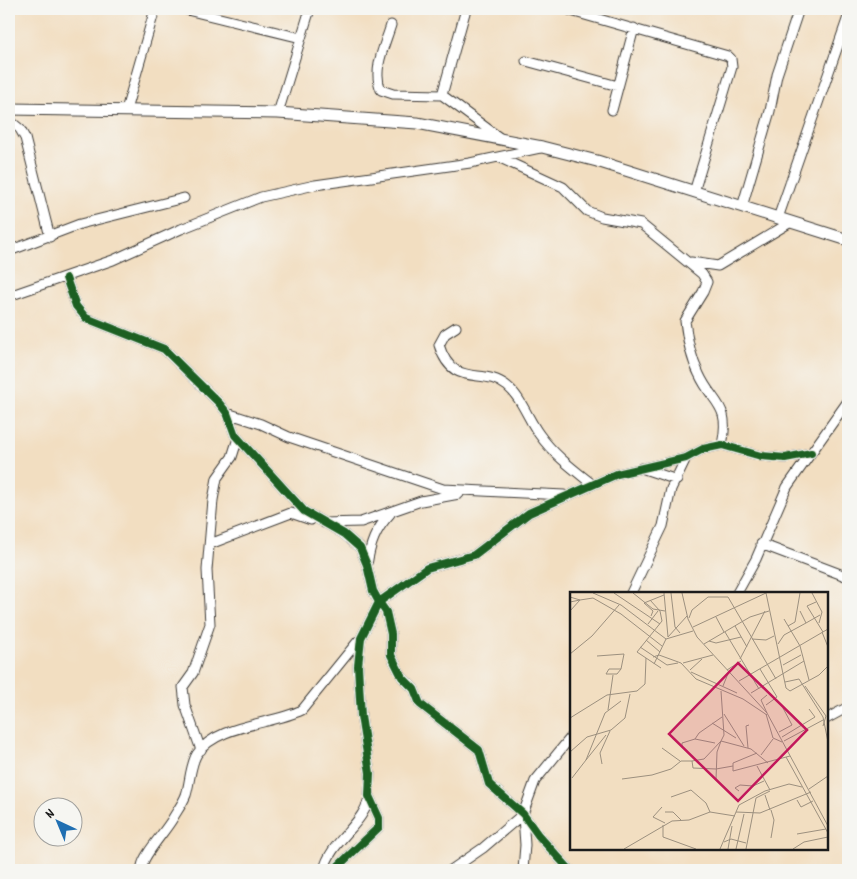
<svg xmlns="http://www.w3.org/2000/svg" width="857" height="879" viewBox="0 0 857 879" font-family="Dekko,sans-serif">
<style>
.lines{fill:none;stroke-linecap:round;stroke-linejoin:round}
.minor-casing{stroke:#3c3935;stroke-width:11}
.major-casing{stroke:#3c3935;stroke-width:13}
.minor{stroke:#fff;stroke-width:9}
.major{stroke:#fff;stroke-width:11}
.cycleway-casing{stroke:#f6f6f2;stroke-width:11}
.cycleway{stroke:#1b5e20;stroke-width:8}
.inset-road{fill:none;stroke:#9c907f;stroke-width:1}
.view{fill:#c2185b;fill-opacity:0.15;stroke:#c2185b;stroke-width:2.5}
.inset-edge{fill:none;stroke:#1c1c1c;stroke-width:2.5}
</style>
<rect width="100%" height="100%" fill="#f6f6f2"/>
<filter id="ink" filterUnits="userSpaceOnUse"><feTurbulence type="fractalNoise" baseFrequency=".02" numOctaves="2"/><feDisplacementMap in="SourceGraphic" scale="10" xChannelSelector="R" yChannelSelector="G"/><feConvolveMatrix kernelMatrix="1 2 1 2 8 2 1 2 1" color-interpolation-filters="sRGB"/></filter>
<filter id="wash" filterUnits="userSpaceOnUse"><feTurbulence type="fractalNoise" baseFrequency=".0096" numOctaves="4" result="noise"/><feDisplacementMap in="SourceGraphic" scale="20" xChannelSelector="R" yChannelSelector="G"/><feGaussianBlur stdDeviation="1.12" result="paint"/><feColorMatrix in="noise" values="0 0 0 0 0 0 0 0 0 0 0 0 0 0 0 0 0 1.4 0 .05"/><feComposite in="paint" operator="in"/></filter>
<g filter="url(#wash)">
<rect width="100%" height="100%" fill="#f2dec1"/>
</g>
<g filter="url(#ink)">
<g class="lines">
<g class="minor-casing">
<path id="minor" d="M183,9l118,29
M571,11l157,45 3,3 1,8 -38,125
M391,25c-6,20 -19,45 -10,65l12,4 49,1 58,43
M526,61l92,25
M442,95l24,-86
M126,110l29,-101
M612,110l22,-82
M278,113l32,-104
M9,120l11,9 5,9 25,99
M498,157l65,30 24,24 15,6 39,7 61,50 5,8 -4,10 -18,29c2,17 6,37 14,53 14,31 32,30 23,71
M742,207l28,-96 7,-36 22,-66
M778,218l70,-201
M9,251l71,-27 104,-26
M691,262l27,4 73,-44
M66,278l10,28 10,12 78,31 55,54 8,10 8,22 69,76 40,23 16,14 7,17 6,26 6,11 48,-34 47,-13 55,-42 88,-39 69,-16 17,-9 19,-4 39,11 24,2 26,-5
M9,296l104,-36 68,-31 80,-32 54,-12 155,-22 70,-15
M456,327l-11,7 -6,11c14,45 44,21 68,41 14,11 21,33 32,48 14,20 34,35 53,50
M227,413l34,11 28,13 154,52 121,6
M641,468l36,12
M324,523l37,-1 60,-21 38,-7
M210,544l81,-31 20,7
M761,544l87,33
M367,565c3,-20 8,-35 23,-51
M631,593l32,-67 8,-37 15,-31
M737,593l19,-34 31,-72 61,-86
M826,719l22,-12
M201,750l-16,-45 -2,-18 10,-14 17,-49 -3,-54 6,-70 4,-22 15,-21 6,-19
M145,870l-3,-4c2,-12 23,-34 31,-48 4,-7 10,-15 13,-23 4,-12 4,-30 11,-41 20,-30 74,-29 105,-44l56,-69
M324,870c6,-29 42,-47 45,-74
M334,870l45,-43v-9l-10,-22 1,-23 -9,-57 -3,-50 3,-28 18,-36 7,10 5,22v21l11,22 12,12 6,15 59,46 10,34 34,30 15,21 32,35
M451,870l32,-22 40,-34 12,-33 36,-44
M523,870l2,-25 -2,-29"/>
</g>
<g class="major-casing">
<path id="major" d="M9,109l269,4 139,10 125,24 55,14 251,79"/>
</g>
<use href="#minor" class="minor"/>
<use href="#major" class="major"/>
<g class="cycleway-casing">
<path id="cycleway" d="M66,278l10,28 10,12 78,31 55,54 8,10 8,22 69,76 40,23 16,14 7,17 6,26 6,11 48,-34 47,-13 55,-42 88,-39 69,-16 17,-9 19,-4 39,11 24,2 26,-5
M334,870l45,-43v-9l-10,-22 1,-23 -9,-57 -3,-50 3,-28 18,-36 7,10 5,22v21l11,22 12,12 6,15 59,46 10,34 34,30 15,21 32,35"/>
</g>
<use href="#cycleway" class="cycleway"/>
</g>
</g>
<g transform="translate(570 592)">
<rect width="258" height="258" fill="#f2dec1"/>
<path class="inset-road" d="M23,1l28,12 45,34M44,1l46,31M63,1l20,16 12,2M94,1l4,44M101,1l4,34 5,6M112,1l6,26 9,18 70,76 61,113M196,1l20,95 4,3 29,-16 9,-9M242,1l10,19 -3,11M0,5l10,3 13,-2 28,16 41,32M80,8l10,11 2,10 -25,31 24,16M0,10l10,-2 -10,11M246,10l-9,4 16,26M81,24l2,-5 -9,-8 20,-8M146,25l8,15M119,26l3,-8 16,-13h20l48,82M214,27l16,27 9,34M236,31l14,-8M78,32l10,-13M165,34l12,21M218,34l7,-4 5,-29M123,35l73,-34M155,40l34,57M252,40l6,15M98,45l19,-21M182,47l14,1 8,-4M76,48l14,12M139,49l7,2 25,-6M134,52l46,-27 19,-6M208,52l6,-9 22,-12 -6,-12M70,55l27,18 11,-2M0,62l22,-18 27,-31M27,64l27,-2 -3,15h-12l-3,5M83,65l6,-2 22,8 15,16 47,20 24,16M170,67l25,-48M113,71l30,-8M84,72l12,-25 27,-8M213,73l18,-10M190,77l17,28 -11,8M120,78l12,-11M157,78l14,-9M121,80l46,21M36,82h11l4,-5M169,89l89,-52M215,90l14,-3 24,38 5,25M153,94l6,-15M235,94l21,30 -3,10M151,99l3,44 -3,6 30,8 17,14M181,101l53,-32M38,118l5,-35M197,121l-6,-13 6,-5M154,122l20,32M196,122l7,24 9,4M0,126l37,-23 30,-4 8,-7 1,-26M142,131l24,15M209,140l13,-7 -9,-17M212,145l33,-20 -6,-8M125,147l4,-6 23,-16M151,149l-17,18 -12,2 1,7 23,1 17,-3M214,149l39,-21M112,155v-4l13,-4 20,4M92,156l18,13M178,156l-2,-22 3,-1M0,160l17,-15 24,-7 14,-12 5,-24M187,161l-24,10v8l57,-15M191,163l12,-16M216,165l42,76M16,168l20,-25M32,172l-2,-11 10,-22M187,174l13,24M2,186l14,-18 19,-47 16,-12M52,187l30,-4 19,-6 10,-8h11M146,188l1,-28 4,-11M239,197l19,-13M169,199l-4,-3 5,-3 13,1 11,-5M195,203l5,15M101,205l20,-7 15,13 4,9M186,206l14,-7M227,208l4,7 12,-6M92,215l-9,10 12,6M201,218l3,10 -3,18M95,220h8l8,8M166,220l3,-7 26,-14 24,-7 13,3M93,233v12l33,12M227,242l29,-5M154,250l7,-3 15,4M54,257l48,-28 17,-1 21,-8 25,4M150,257l16,-37 24,1 51,-21M158,257l4,-23M166,257l8,-35M176,257l10,-51M223,257l11,-7 24,-5"/>
<path class="view" d="M168,71l69,67 -69,71 -69,-67z"/>
<rect width="258" height="258" class="inset-edge"/>
</g>
<rect width="857" height="879" fill="none" stroke="#f6f6f2" stroke-width="30"/>
<g transform="translate(58 822) rotate(316)"><circle r="24" fill="#f6f6f2" stroke="#9f9f9c"/>
<path d="M0-4L9 19L0 12L-9 19Z" fill="#1f6fb2"/>
<text y="-8" font-size="14" font-weight="bold" text-anchor="middle" fill="#1c1c1c">N</text>
</g>
</svg>
